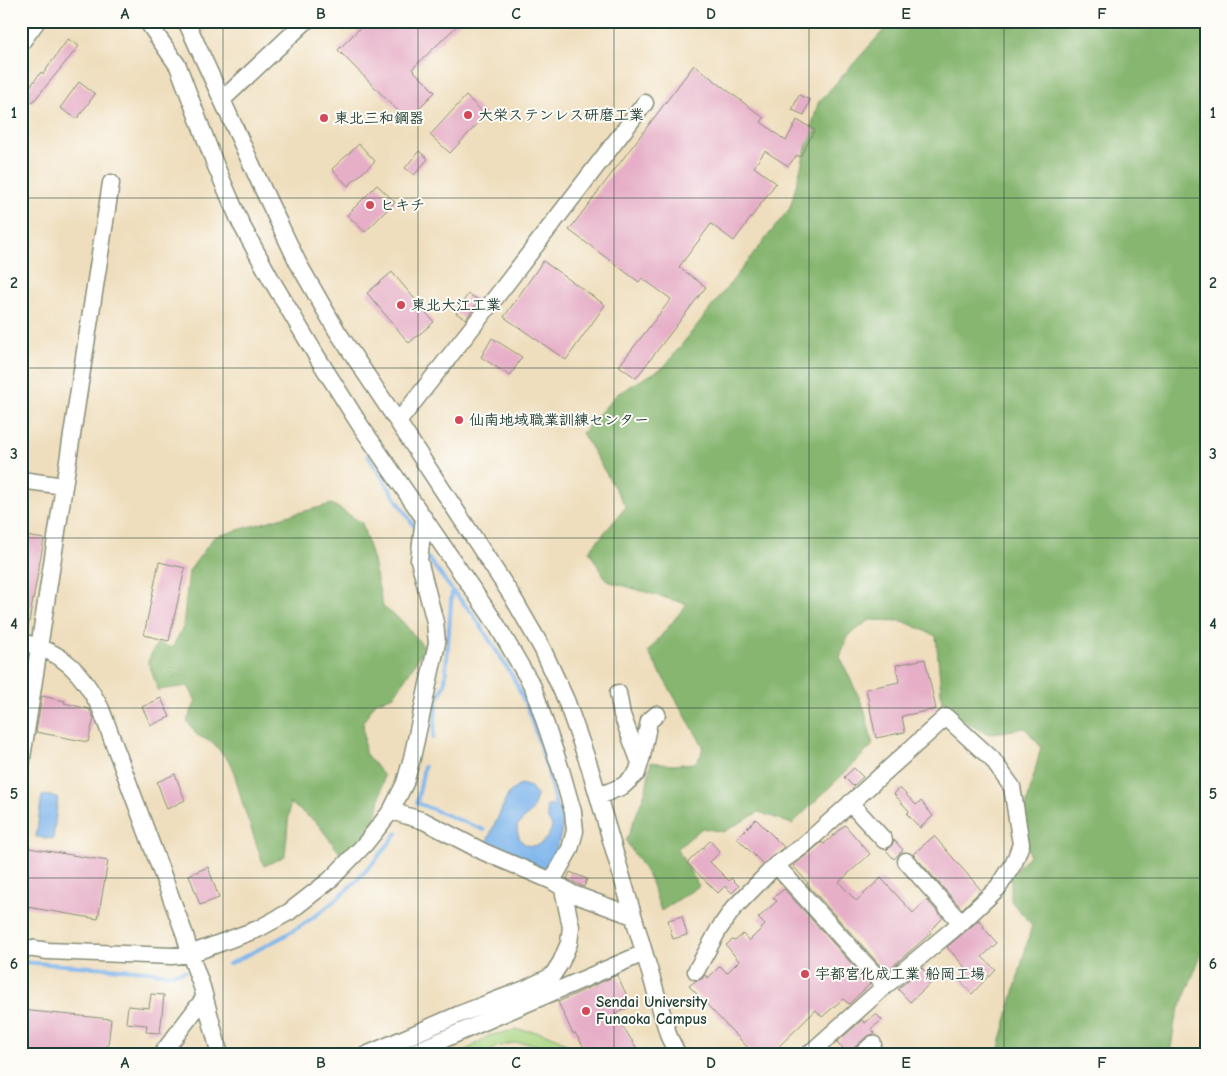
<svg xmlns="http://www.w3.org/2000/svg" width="1227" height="1076" viewBox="0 0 1227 1076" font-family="'Comic Neue','Klee One',sans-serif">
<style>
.green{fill:#a9d582;stroke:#64895b}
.forest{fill:#86b670;stroke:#527a52}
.water{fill:#7bb4ec;stroke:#4d7890}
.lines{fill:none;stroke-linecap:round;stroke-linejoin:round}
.stream{stroke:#7bb4ec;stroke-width:4}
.building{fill:#e6afc7}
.minor-casing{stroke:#878e78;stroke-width:19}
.minor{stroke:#fff;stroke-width:16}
.grid{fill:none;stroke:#1f3d34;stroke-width:1;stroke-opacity:0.55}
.poi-dot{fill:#d1495b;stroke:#fdfcf7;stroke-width:2}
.labels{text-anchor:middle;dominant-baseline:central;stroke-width:4;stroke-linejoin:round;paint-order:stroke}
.poi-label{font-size:15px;font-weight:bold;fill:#1f3d34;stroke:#fdfcf7;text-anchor:start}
.neatline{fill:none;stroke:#1f3d34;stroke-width:2}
.grid-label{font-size:16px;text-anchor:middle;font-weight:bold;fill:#1f3d34}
</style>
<rect width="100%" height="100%" fill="#fdfcf7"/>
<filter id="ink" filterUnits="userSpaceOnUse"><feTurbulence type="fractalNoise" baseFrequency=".02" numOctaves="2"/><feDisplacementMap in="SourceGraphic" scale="10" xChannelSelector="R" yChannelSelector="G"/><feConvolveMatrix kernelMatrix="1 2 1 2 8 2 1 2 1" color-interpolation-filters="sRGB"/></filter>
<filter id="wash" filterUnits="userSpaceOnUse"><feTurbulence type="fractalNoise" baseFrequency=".0096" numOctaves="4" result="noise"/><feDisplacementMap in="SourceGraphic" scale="20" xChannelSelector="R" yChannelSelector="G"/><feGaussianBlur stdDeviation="1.12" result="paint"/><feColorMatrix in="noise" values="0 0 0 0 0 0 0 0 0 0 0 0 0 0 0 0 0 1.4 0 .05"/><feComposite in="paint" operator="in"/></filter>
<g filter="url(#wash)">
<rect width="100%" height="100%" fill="#efdebd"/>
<path class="green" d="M515,1030c26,1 44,4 62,25h-17l-17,-9 -16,-3h-14l-17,4 -11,8h-26l29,-19z"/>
<path class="forest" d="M892,21h314v922l-31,77 -5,35h-173l35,-130 -21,-24v-25l18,-21 -5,-41 17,-67 -16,-19 -36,6 -21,-10 -26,-22 -6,-66 -33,-15 -33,-1 -21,15 -9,22 24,51 9,37 -81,79 -33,-12 -36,20 -21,-4 -25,21 22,37 -38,25 -11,-32 -24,-38 20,-51 5,-28 21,3 23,-2 6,-8 2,-9 -55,-94 39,-48 -80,-23 -18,-30 37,-44 -44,-74 35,-39 47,-27 126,-159 28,-105z
M332,504l30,19 11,38 10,46 19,14 23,27 -31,48 -18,6 -13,20 2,31 19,23 -10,54 -32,26 -25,-33 -27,-20 -5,53 -21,10 -21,-61 -11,-40 -19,-22 -16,-8 -10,-14 9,-20 -8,-15 -30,4 -10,-29 9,-18 15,5 11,-21 6,-56 25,-34 76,-22z"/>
<path class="water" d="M521,784l10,3 6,9 -5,15 -15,15c0,28 30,25 35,0l-4,-7 -2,-12 5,-2 5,1 7,7c0,25 -6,36 -19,56l-52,-22 -5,-6 22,-48z
M42,795l16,2 -5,42 -17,-2z"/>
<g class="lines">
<path class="stream" d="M368,456l48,73
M428,558l24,32 21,24 40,63 16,34 18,57 9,38
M433,738l4,-37 8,-18 7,-93
M424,767l-7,36 67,27
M21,962l128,9 17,3 20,-3
M229,964c18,-9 37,-18 55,-28 45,-25 82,-61 113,-103"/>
</g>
<g id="blocks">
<path class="building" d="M367,21h95l-50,48 23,23 -28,28 -69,-70z
M68,39l11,7 -47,57 -9,-7 18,-24 2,2z
M694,65l70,53 -3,4 25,19 11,-21 18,10 -15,27 -3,-2 -9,11 -23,-15 -11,16 22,16 -42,58 -23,-17 -32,43 27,20 -70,91 -17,-12 52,-67 -29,-21 -3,4 -70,-52z
M79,82l16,12 -18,25 -17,-11z
M799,95l11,5 -6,15 -12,-5z
M466,96l20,19 -36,38 -20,-18z
M359,144l16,17 -27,25 -16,-17z
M419,151l9,8 -14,16 -9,-7z
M377,185l18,17 -30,30 -18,-17z
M543,261l62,44 -39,55 -62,-43z
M392,272l42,50 -25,21 -42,-50z
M468,294l11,6 -13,19 -10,-6z
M492,338l30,19 -12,19 -29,-19z
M21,535l23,4 -17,94 -6,-1z
M159,562l26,6 -16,73 -25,-6z
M925,659l11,50 -34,7 3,16 -29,6 -10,-49 33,-7 -3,-17z
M42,696l23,5 -1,2 25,6 5,9 -6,24 -52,-10z
M161,698l9,19 -19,8 -9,-18z
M854,768l9,9 -10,9 -9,-9z
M175,774l10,26 -18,9 -10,-27z
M900,788l16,17 5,-4 12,15 -13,12 -13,-14 2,-3 -15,-17z
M756,819l28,28 -21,17 -26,-26z
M845,825l25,29 -31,28 17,19 25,-23 32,35 14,-13 16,18 -13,13 1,2 -45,39 -79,-88 1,-1 -15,-17 29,-24 2,2z
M934,836l47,54 -19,19 -49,-55z
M894,840l9,10 -9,9 -8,-9 5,-3z
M710,841l10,11 -10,10 19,19 2,-3 8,8 -7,7 -7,-7 -7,7 -31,-30z
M29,848l79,13 -10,58 -77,-13v-12z
M208,867l11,31 -19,7 -11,-30z
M570,872l17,7 -3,8 -17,-8z
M784,889l86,95 -21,20 -6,-5 -21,18 -6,-7 -46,45h-15l-66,-69 6,-5 7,-2 3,-4 3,3 12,-12 7,7 12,-12 -13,-16 6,-5 3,1 8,-7 6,7 16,-16 -7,-7 19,-17 -4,-3z
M682,916l5,19 -14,4 -5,-19z
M979,920l5,6 -1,1 14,16 -15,14 13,12 -23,25 -13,-15 10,-7 -22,-25z
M922,968l12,12 -24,22 -12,-13z
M617,975l15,31 -17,8 26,41h-52l-14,-22 -2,1 -15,-32z
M151,994l13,1 -4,38 -14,-1 1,-7 -21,-2 2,-17 21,2z
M21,1010l90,9 -4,36h-86z
M876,1014l6,6 -11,9 4,4 -9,4 -12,11 -3,7h-2l-12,-13 25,-22 3,3z"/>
</g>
</g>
<g filter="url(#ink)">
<use href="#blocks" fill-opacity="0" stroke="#878e78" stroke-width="1"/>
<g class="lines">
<g class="minor-casing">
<path id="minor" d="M147,21l31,45 37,98 26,60 31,57 47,79 41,65 135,197 38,65 28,83 12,42 2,19 -5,18 -18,32
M186,21l74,162 38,80 39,68 61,91 114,174 30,52 24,52 23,65 80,272 9,18
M21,43l16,-22
M222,100l84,-79
M398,422l105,-134 142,-185
M21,480l43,6
M21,642c42,9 61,30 80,67l84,226 5,19 12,33 18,68
M618,693l4,22 18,48
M21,764l90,-581
M599,796l24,-10 14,-13 5,-17 7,-35 8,-7
M850,803l34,37
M391,811l33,10 60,31 68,29 21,13 60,22
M906,861l55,62
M776,865l109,121
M21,947l27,4 124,5 18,-2 68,-25 31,-17 41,-32 35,-36 26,-33 14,-28 7,-25 25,-115 -2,-21 -16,-62 5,-42
M696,971l23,-42 14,-20 43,-44 27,-19 143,-129 46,42 20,28 9,57 -7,19 -16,25 -35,33 -78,65 -77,69
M161,1055l44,-58
M366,1055l94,-41 65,-25 27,-13 9,-14 8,-19 2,-16 -8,-38
M407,1055l237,-102
M861,1055l12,-11"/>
</g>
<use href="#minor" class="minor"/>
</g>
</g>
<path class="grid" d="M223,21v1034M418,21v1034M614,21v1034M809,21v1034M1004,21v1034M21,198h1185M21,368h1185M21,538h1185M21,708h1185M21,878h1185"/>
<g class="poi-dot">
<circle cx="468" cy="115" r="5"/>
<circle cx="324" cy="118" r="5"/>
<circle cx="370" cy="205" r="5"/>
<circle cx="401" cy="305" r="5"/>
<circle cx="459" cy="420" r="5"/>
<circle cx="805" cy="974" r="5"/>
<circle cx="586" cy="1011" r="5"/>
</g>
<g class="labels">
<g class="poi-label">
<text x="478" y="115">大栄ステンレス研磨工業</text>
<text x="334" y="118">東北三和鋼器</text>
<text x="380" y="205">ヒキチ</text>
<text x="411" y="305">東北大江工業</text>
<text x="469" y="420">仙南地域職業訓練センター</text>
<text x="815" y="974">宇都宮化成工業 船岡工場</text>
<text x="596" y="1002">Sendai University<tspan x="596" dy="17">Funaoka Campus</tspan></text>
</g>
</g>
<rect width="1227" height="1076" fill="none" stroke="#fdfcf7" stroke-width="55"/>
<rect x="28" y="28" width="1172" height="1020" class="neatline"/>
<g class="grid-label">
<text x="125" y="19">A</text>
<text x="321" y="19">B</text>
<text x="516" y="19">C</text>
<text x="711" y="19">D</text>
<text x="906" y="19">E</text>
<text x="1102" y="19">F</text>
<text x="14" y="118">1</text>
<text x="1213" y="118">1</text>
<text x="14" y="288">2</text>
<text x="1213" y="288">2</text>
<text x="14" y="459">3</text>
<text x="1213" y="459">3</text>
<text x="14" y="629">4</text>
<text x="1213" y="629">4</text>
<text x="14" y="799">5</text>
<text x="1213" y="799">5</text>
<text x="14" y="969">6</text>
<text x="1213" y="969">6</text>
<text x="125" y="1068">A</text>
<text x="321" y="1068">B</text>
<text x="516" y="1068">C</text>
<text x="711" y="1068">D</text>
<text x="906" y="1068">E</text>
<text x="1102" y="1068">F</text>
</g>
</svg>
